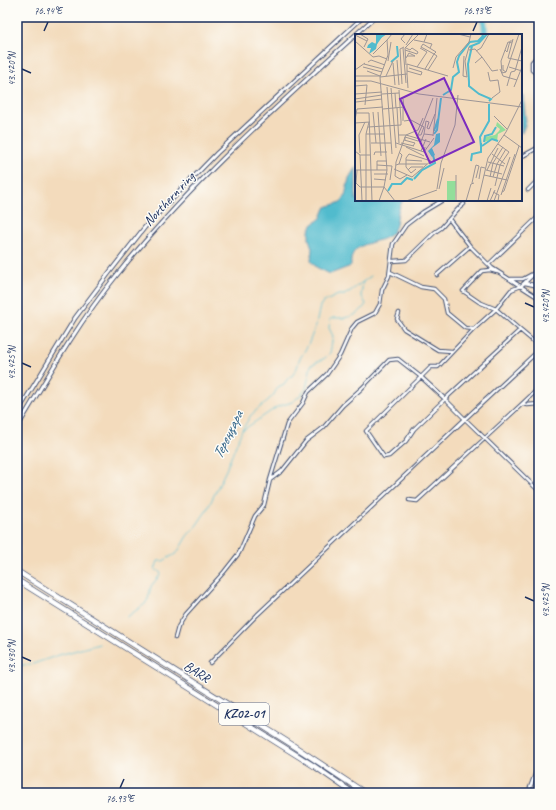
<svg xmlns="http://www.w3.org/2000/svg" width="556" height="810" viewBox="0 0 556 810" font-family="Caveat,sans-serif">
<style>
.water{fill:#51bbcd;stroke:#367596}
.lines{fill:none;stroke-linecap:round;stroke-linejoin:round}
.stream{stroke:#51bbcd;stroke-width:1}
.river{stroke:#51bbcd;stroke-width:6}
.minor-casing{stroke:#3b496c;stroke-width:4.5}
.tertiary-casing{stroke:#3b496c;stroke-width:5}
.motorway-casing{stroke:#3b496c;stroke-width:6}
.minor{stroke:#fff;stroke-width:2.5}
.tertiary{stroke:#fff;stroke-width:3}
.motorway{stroke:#fff;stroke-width:4.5}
.ticks{fill:none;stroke:#1b2f5e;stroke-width:1.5}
.labels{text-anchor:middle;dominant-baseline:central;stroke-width:3;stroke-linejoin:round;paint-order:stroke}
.shield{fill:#fdfcf7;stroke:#5f6c8c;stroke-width:1}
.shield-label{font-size:13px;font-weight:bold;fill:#1b2f5e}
.street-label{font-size:14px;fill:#1b2f5e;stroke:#fdfcf7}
.water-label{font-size:15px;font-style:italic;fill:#2e6085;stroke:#fdfcf7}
.inset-river{fill:none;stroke:#51bbcd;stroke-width:2}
.inset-road{fill:none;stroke:#9d9696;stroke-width:1}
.view{fill:#7b2cbf;fill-opacity:0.15;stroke:#7b2cbf;stroke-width:2}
.inset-edge{fill:none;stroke:#1b2f5e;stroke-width:2}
.neatline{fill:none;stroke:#1b2f5e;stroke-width:1.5}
.ticks-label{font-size:10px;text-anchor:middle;fill:#1b2f5e}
</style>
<rect width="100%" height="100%" fill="#fdfcf7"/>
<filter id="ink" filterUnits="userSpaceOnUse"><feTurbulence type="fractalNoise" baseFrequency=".025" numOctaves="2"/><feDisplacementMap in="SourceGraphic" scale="8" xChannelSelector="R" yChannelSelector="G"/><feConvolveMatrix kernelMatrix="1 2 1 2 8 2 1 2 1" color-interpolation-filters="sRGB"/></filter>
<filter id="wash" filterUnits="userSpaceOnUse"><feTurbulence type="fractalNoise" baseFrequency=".012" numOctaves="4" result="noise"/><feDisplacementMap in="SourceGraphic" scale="16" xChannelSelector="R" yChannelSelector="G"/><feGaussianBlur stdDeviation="0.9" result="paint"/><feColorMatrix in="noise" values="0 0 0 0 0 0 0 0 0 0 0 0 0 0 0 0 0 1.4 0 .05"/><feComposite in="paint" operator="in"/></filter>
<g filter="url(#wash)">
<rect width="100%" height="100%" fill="#f3dbbc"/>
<path class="water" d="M521,95h2l3,27 -4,11h-1z
M355,168h1v32h47c-2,4 -4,8 -5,12 -1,5 -1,13 -4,18 -9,17 -46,7 -43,36l-21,8 -14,-7 -5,-6 1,-13 -3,-9v-8l3,-6 9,-7 4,-10 3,-2 8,-2 6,-3 3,-5 4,-18z"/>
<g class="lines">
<path class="stream" d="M243,430l34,-23 15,-5 8,-6 6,-7 5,-24 14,-7 5,-5 3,-17 -4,-8 1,-9c4,-2 6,-1 10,-1 11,0 20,-4 26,-14l-5,-9 2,-13
M127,617l18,-13 3,-5 3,-13 10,-12 -2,-3 -4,-1 3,-9h5l14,-8 10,-17 9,-10 11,-16 19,-40 16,-40 9,-15 22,-19 5,-9 6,-3 5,-7 3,-1 5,-8 2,-8 9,-15 8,-20 4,-19 2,-3 16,-8h7l2,-3h2l22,-16
M17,667l2,1 3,-3h8l29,-10 40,-11"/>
<path class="river" d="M484,17l1,18"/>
</g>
</g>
<g filter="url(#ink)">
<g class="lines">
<g class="minor-casing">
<path id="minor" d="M536,17l3,2
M539,54l-7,8v8l7,6
M521,157l18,-10
M528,190l11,-11
M443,200l-20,12 -17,13 -13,19 -2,16 2,1 13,-1 29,-28 6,-4 17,-19 6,-5
M449,219l21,27 22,22 47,30
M489,264l50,-48
M390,272l31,15 13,2 10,10 3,14 18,15 9,1 22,-20 15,-19 10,-4 18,-17
M497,272l-7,-2 -8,1 -19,20 16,11 17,7 24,21
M437,275l33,-29
M511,279h12l13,-7 3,1
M525,283l9,2 5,3
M399,313l-2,6 7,10 34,21 14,1
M539,346l-19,-16 -75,69 20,20 74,-69
M522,404l17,-16
M270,480l12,-9 24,-30 17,-13 20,-23 19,-17 27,-28 9,-1 23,18 -55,54 18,26 5,-1 17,-15 8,-12 31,-30 -24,-22 10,-10h7l36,-38
M409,500l8,1 105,-97 5,1 12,-1
M175,638l3,-11 8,-13 38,-42 15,-19 16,-37 9,-11 6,-25 17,-56 16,-21 5,-11 19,-18 13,-19 12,-27 5,-6 18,-9 5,-9 2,-14 7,-14 2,-16
M210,663l47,-48 208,-196 74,72
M528,793l11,-29"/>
</g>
<g class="tertiary-casing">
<path id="tertiary" d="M17,413l58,-95 34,-45 36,-46 72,-74 146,-136
M17,428c31,-52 61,-105 99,-152 77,-96 169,-177 259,-259"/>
</g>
<g class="motorway-casing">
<path id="motorway" d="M17,571l274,173 74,49
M17,580l297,186 39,27"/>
</g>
<use href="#minor" class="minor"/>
<use href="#tertiary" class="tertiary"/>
<use href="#motorway" class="motorway"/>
</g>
</g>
<path class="ticks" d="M44,31l4,-9M473,31l4,-9M22,69l9,4M525,303l9,4M22,363l9,4M525,597l9,4M22,657l9,4M120,788l4,-9"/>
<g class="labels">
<rect class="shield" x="219" y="703" width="50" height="22" rx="3"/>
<g class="shield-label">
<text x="244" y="714">KZ02-01</text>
</g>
<g class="street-label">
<text transform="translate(169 199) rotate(-47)">Northern ring</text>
<text transform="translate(197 672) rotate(32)">BARR</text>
</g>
<g class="water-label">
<text transform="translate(228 435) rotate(-64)">Тереңқара</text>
</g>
</g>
<g transform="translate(355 34)">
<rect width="167" height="167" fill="#f3dbbc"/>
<path d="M142,88l9,8 -8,4 -1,7 -4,-2 -9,3 1,-5 10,-2 4,-4 1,-2 -4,-3zM92,147h9l-1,20h-8z" fill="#93de9a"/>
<path d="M21,0h11l-9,6 -2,9 -7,5 2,-6h-4l1,-3 4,-3 4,2zM85,99v9l-8,6 3,7 -3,2 -4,-6 6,-6 2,-11z" fill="#51bbcd"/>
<path class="inset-river" d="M21,10l7,-10M114,13l10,-4 8,-9M36,28l7,-6 -1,-10M114,48l-1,-18 4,-18M114,48v4l10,8 12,5 -2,2M88,61l8,-5 2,-13 6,-5 -2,-10 2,-6 11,-14 8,-1 5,-5 -1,-2M79,97l4,-12M79,100l3,-4 4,-32M129,108l1,-6 7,-2 4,-7M127,112l10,-7 6,2M126,113l-1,-10 9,-16v-17M116,127l1,-7 9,-2v-9M59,145l8,-9 13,-7 -2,-8M33,157l4,-7h9l6,-6 6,2"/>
<path class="inset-road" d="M5,0l8,5 -4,8M37,0l-5,6 1,15 -8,22 7,93 -3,17 11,14M50,0l-4,5 4,4M103,0l12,3M0,1l12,6M158,5l-5,19 14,3M59,6l10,2 3,-8M0,7l18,16 6,-1 8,3M69,8l8,2 -2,4M51,11l7,-11M66,13l2,-3 13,8 -2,2 3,2 -9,14M66,13l13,7 -9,15M48,14l3,35M51,14l4,2 2,-2 6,4 -1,2M50,16l12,4M114,16l6,-1 7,8 -7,6M150,16l2,2 3,-11h3M121,17l5,-3 8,-14M18,20l14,-14M109,22l-1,20 4,1M127,23l10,14 6,-1M51,24l3,-5 6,3h-8M42,26l2,25M33,27l3,-19M13,28l3,-2 14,5M38,29l2,22M9,30l19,5M51,31l-1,-17 14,-14M148,31v5l3,2 13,-38M8,33l19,5M62,33l10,-15 -7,-4M154,33l13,4M98,34l3,-11 13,-15 2,-8M145,35l3,7 14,4M0,36l10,-7M12,37l13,5M52,37l14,4 1,-3 -13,-4M133,38l2,9 8,-1 2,12 -8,6M151,38l-4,1 -1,-12 7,-19 4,1M52,40l1,14M0,42h25M31,42l7,-15M25,43l27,-3v-10l41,12M112,43l-2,-16 4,-14M0,47h16l48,13 103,13M47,50l-2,-35 4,-2M0,52l12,-1 -2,20M152,52l4,-14 4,-1 7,-24M32,53l5,67M159,53l8,-20M36,54l5,60M44,56l2,31M40,59l1,15M0,60l27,-2M27,60l17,-1M0,65l27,-4M1,68l26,-3M48,73v14M42,74l2,35M28,75l21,-2 -1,-8M18,78l3,31M23,78l3,44M1,79h13M14,79l3,88M139,82l13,13M0,86l2,-11 26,-2M49,87l7,-1 11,6 11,-28M0,89l15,-1M67,92l2,1 -3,8h-3zM13,93l33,-2v-4M11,100l3,-12M69,100l2,-13 3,1 -2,6 2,1 6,-15M51,101l12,-5 5,-12M51,101l24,7M149,101l18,13M78,102l4,-38M49,106l11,3 -2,3M50,106v-3l13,4 5,-2M16,109h20M41,109l28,9M46,109l13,3M65,110l4,-10 9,1M51,113l18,9M70,113l-1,5 10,-14M0,117l5,4h10M66,117l5,-12M5,119l-1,-18 6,-13M54,120l-3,4v9l5,6 5,-4M54,120l22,7M137,120l13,10M5,121l2,46M19,121l1,-3h12M51,126l16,1M133,128l16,4M44,130h28M22,131l15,1 -2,14M41,131l3,-1 3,-9 -3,-3M39,135l18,8 19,-16M0,136h32M22,136v-9h10M53,136l3,-3h12M131,136l16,4M132,136l11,-22M19,140h14M129,141l23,5M40,142l1,-14 9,-25 1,-2h-7M40,142l5,3 7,-4M135,143l3,-14 10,-16M138,143l4,-13 9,-15M121,144l3,-12M19,145l12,1M124,145l2,-12 4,1M0,148l5,5h24l-5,14M1,149l1,-13M117,149l3,-14 1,-4 3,1M140,152l5,-21 9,-13 -11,-8M82,155l4,-26 14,-38 3,-30M84,155l5,-21M138,158l6,3 -1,6M147,158l2,-1 15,-45M146,161l14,-41M11,167v-67h19M51,167l31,-11M101,167v-26M111,167l5,-17 3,-1M123,167l10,-43 18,-26 16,-32M132,167l4,-13M135,167l5,-11M139,167l16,-44"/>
<path class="view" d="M89,44l30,64 -44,21 -30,-64z"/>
<rect width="167" height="167" class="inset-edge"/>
</g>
<rect width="556" height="810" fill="none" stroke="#fdfcf7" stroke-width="44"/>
<rect x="22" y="22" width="512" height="766" class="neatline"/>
<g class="ticks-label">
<text x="48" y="14">76.94°E</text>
<text x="477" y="14">76.93°E</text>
<text transform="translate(11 69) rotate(-90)" y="4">43.420°N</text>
<text transform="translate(545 307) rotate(-90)" y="4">43.420°N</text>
<text transform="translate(11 363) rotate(-90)" y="4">43.425°N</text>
<text transform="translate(545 601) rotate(-90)" y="4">43.425°N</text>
<text transform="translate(11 657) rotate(-90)" y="4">43.430°N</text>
<text x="120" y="802">76.93°E</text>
</g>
</svg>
